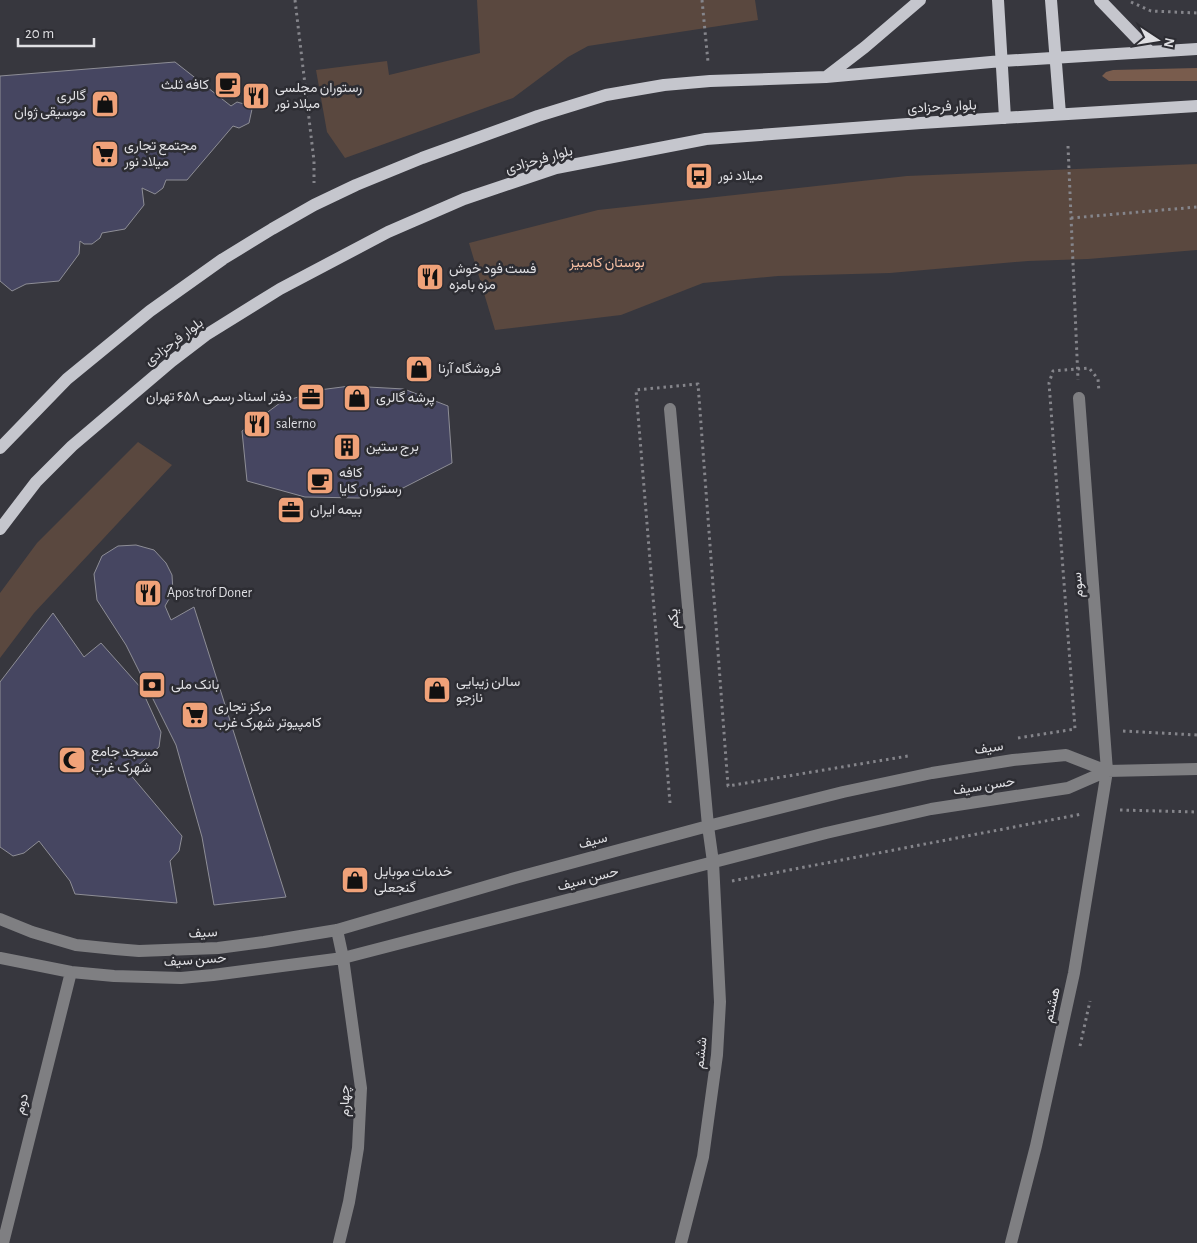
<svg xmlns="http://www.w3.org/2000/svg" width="1197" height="1243" viewBox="0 0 1197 1243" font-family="'Alegreya Sans',Vazirmatn,sans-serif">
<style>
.green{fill:#5a483f}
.forest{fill:#795c4d}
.building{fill:#464661;stroke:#8e8e96}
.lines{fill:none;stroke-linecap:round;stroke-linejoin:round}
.path{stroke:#85858b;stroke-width:3;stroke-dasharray:2.5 4;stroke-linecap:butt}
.minor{stroke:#7f7f82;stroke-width:12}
.major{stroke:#c5c6cd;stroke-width:12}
.labels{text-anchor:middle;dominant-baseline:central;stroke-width:5;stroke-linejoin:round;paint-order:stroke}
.poi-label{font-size:14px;fill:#dfdfe3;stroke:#2d2d33;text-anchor:start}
.street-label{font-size:14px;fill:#dfdfe3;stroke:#2d2d33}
.park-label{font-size:14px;fill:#f9c1a5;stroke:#2d2d33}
</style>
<rect width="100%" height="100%" fill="#37373e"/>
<path class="green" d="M477,0h278l3,20 -170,26 -20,11 -55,41 -168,60 -18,-26 -11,-62 71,-9 2,14 91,-22z
M1197,164v86l-109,9 -60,2 -138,12 -112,3 -75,7 -82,32 -126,15 -26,-87 129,-33 309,-34z
M138,442l34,23 -138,148 -34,45v-65l37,-50z"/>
<path class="forest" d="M1197,68v13h-88l-7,-5 4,-4 7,-2z"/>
<path class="building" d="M175,62l56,44 6,-4 7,2 8,5 -3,14 -10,5 -6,-2 -46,54h-21l-3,8 -8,6 -13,-6 2,17 -19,24 -23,4 -2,5 -8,6h-8l-4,-3 -1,13 -20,27 -33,3 -14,7 -12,-10v-205z
M350,386l54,3 44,17 4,57 -49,25 -44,10 -54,-1 -58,-16 -5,-50 38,-28 39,-13z
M136,545l18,5 12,13 6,12 1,17 -8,14 6,14 23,-13 92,290 -72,8 -12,-68 -26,-92 -50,-100 -29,-45 -3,-26 8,-18 16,-10z
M53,613l31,44 17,-14 40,45 20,44 -2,15 -30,26 53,63 -3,15 -9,10 7,42 -102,-9 -5,-13 -31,-40 -15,12 -11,3 -13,-9v-165z"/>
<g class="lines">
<path class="path" d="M295,0l19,161v22
M702,0l6,62
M1131,2l20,9 46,2
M1068,146l10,234
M1071,218l126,-11
M1123,731l74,4
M1018,738l57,-9 -26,-346 4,-12 36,-3 9,11 1,13
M670,803l-34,-413 62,-6 30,402 180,-30
M1120,810l77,2
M732,881l350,-67
M1080,1046l10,-45"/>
<path class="minor" d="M670,409l38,417 5,36 7,140 -3,53 -14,102 -22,86
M0,919l32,13 44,13 39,4 24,2 79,-3 46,-6 73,-12 178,-52 193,-52 135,-34 89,-19 81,-13 53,-5 41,16 90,-2
M337,930l6,28 18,130 -3,60 -9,54 -10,41
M0,958l71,14 43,4 67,2 32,-3 130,-17 483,-125 105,-24 137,-21 39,-17
M3,1243l68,-271
M1011,1243l25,-97 38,-173 33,-202 -28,-373"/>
<path class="major" d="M998,0l7,118
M1051,0l9,114
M1100,0l50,52
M826,77l39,-30 55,-47
M0,448l67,-69 83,-68 73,-52 49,-30 42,-24 42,-20 66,-27 116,-42 68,-21 58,-10 46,-4 116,-4 176,-16 195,-12
M0,529l36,-47 36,-36 100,-85 34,-26 74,-46 108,-57 76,-33 92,-31 150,-29 215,-16 276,-17"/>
</g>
<defs>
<g id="cafe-square" transform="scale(1.4375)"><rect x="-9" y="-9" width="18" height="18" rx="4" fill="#f0a279" stroke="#2d2d33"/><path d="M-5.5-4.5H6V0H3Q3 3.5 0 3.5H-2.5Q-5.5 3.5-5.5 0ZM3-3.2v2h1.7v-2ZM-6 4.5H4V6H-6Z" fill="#111"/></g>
<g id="restaurant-square" transform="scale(1.4375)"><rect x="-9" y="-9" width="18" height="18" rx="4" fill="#f0a279" stroke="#2d2d33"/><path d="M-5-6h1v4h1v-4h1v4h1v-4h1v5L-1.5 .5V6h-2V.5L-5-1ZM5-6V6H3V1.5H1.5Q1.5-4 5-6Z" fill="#111"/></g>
<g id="shop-square" transform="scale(1.4375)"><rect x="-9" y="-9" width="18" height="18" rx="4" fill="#f0a279" stroke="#2d2d33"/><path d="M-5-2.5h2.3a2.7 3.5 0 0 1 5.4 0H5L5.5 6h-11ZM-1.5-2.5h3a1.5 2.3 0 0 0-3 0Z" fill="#111"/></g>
<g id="supermarket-square" transform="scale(1.4375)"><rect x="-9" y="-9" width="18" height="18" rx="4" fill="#f0a279" stroke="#2d2d33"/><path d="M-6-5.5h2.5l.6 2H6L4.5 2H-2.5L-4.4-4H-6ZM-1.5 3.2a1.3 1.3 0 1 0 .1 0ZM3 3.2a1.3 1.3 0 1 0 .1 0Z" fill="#111"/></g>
<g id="bus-square" transform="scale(1.4375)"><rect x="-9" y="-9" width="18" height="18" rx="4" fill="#f0a279" stroke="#2d2d33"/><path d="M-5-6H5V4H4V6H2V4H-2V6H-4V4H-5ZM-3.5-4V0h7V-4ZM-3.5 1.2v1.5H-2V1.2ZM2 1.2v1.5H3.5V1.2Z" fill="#111"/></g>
<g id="office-square" transform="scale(1.4375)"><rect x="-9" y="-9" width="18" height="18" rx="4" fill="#f0a279" stroke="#2d2d33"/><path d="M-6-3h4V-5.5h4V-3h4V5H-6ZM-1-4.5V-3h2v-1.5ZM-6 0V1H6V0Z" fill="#111"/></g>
<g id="building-square" transform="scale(1.4375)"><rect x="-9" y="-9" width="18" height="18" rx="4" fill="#f0a279" stroke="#2d2d33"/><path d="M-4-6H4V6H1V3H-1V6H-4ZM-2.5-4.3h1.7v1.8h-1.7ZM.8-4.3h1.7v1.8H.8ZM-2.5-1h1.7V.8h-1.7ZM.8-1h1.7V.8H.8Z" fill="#111"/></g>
<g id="bank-square" transform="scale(1.4375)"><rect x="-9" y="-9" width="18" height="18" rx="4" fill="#f0a279" stroke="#2d2d33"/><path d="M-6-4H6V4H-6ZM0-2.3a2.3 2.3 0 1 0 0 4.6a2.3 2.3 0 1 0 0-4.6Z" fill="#111"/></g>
<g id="mosque-square" transform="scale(1.4375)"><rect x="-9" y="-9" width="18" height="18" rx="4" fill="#f0a279" stroke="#2d2d33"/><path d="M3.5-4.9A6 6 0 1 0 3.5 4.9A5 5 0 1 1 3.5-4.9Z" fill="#111"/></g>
</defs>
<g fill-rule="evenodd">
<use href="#cafe-square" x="228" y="85"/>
<use href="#restaurant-square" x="256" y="96"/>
<use href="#shop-square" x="105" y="104"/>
<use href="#supermarket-square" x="105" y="154"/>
<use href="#bus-square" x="699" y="176"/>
<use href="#restaurant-square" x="430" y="277"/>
<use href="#shop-square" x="419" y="369"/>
<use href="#office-square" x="311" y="397"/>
<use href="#shop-square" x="357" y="398"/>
<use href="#restaurant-square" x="257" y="424"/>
<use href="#building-square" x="347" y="447"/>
<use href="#cafe-square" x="320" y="481"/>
<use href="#office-square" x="291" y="510"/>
<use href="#restaurant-square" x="148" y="593"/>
<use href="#bank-square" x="152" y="685"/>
<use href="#shop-square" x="437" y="690"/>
<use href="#supermarket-square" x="195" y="715"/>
<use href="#mosque-square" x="72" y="760"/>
<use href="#shop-square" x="355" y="880"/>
</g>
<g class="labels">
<g class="poi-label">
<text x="209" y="85" text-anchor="end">كافه ثلث</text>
<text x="275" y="88">رستوران مجلسی<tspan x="275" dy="16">میلاد نور</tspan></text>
<text x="86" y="96" text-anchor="end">گالری<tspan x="86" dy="16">موسیقی ژوان</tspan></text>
<text x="124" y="146">مجتمع تجاری<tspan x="124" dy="16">میلاد نور</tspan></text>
<text x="718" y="176">میلاد نور</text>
<text x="449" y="269">فست فود خوش<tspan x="449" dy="16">مزه بامزه</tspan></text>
<text x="438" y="369">فروشگاه آرنا</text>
<text x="292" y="397" text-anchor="end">دفتر اسناد رسمی ۶۵۸ تهران</text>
<text x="376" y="398">پرشه گالری</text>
<text x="276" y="424">salerno</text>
<text x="366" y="447">برج ستین</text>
<text x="339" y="473">كافه<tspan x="339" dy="16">رستوران كايا</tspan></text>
<text x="310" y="510">بیمه ایران</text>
<text x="167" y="593">Apos'trof Doner</text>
<text x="456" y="682">سالن زیبایی<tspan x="456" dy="16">نازجو</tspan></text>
<text x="171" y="685">بانک ملی</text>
<text x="214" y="707">مرکز تجاری<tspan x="214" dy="16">کامپیوتر شهرک غرب</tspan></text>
<text x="91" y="752">مسجد جامع<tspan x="91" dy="16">شهرک غرب</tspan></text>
<text x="374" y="872">خدمات موبایل<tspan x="374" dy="16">گنجعلی</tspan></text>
</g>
<g class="street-label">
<text transform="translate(942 107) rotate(-3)">بلوار فرحزادی</text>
<text transform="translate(539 160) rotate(-16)">بلوار فرحزادی</text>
<text transform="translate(174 342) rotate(-37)">بلوار فرحزادی</text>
<text transform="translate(1078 585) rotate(-94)">سوم</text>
<text transform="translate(674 619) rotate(-95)">یکم</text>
<text transform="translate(989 748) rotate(-9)">سیف</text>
<text transform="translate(984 786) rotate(-9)">حسن سیف</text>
<text transform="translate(593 841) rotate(-15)">سیف</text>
<text transform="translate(588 879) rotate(-15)">حسن سیف</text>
<text transform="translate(203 933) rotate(-3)">سیف</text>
<text transform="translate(195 960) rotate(-4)">حسن سیف</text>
<text transform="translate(1052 1005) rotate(-77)">هشتم</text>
<text transform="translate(701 1053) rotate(-84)">ششم</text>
<text transform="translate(345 1101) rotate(-90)">چهارم</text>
<text transform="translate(22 1104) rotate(-76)">دوم</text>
</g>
<g class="park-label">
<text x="607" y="263">بوستان کامبیز</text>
</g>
</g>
<g transform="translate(1157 40) rotate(102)" stroke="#2d2d33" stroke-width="4" paint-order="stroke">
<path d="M0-4L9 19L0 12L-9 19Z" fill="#dfdfe3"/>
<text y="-8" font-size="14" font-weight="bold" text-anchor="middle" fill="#dfdfe3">N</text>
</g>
<path d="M18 38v8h76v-8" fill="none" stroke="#dfdfe3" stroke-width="2.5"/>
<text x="25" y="38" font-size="15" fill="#dfdfe3" stroke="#2d2d33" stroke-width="4" paint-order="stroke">20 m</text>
</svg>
